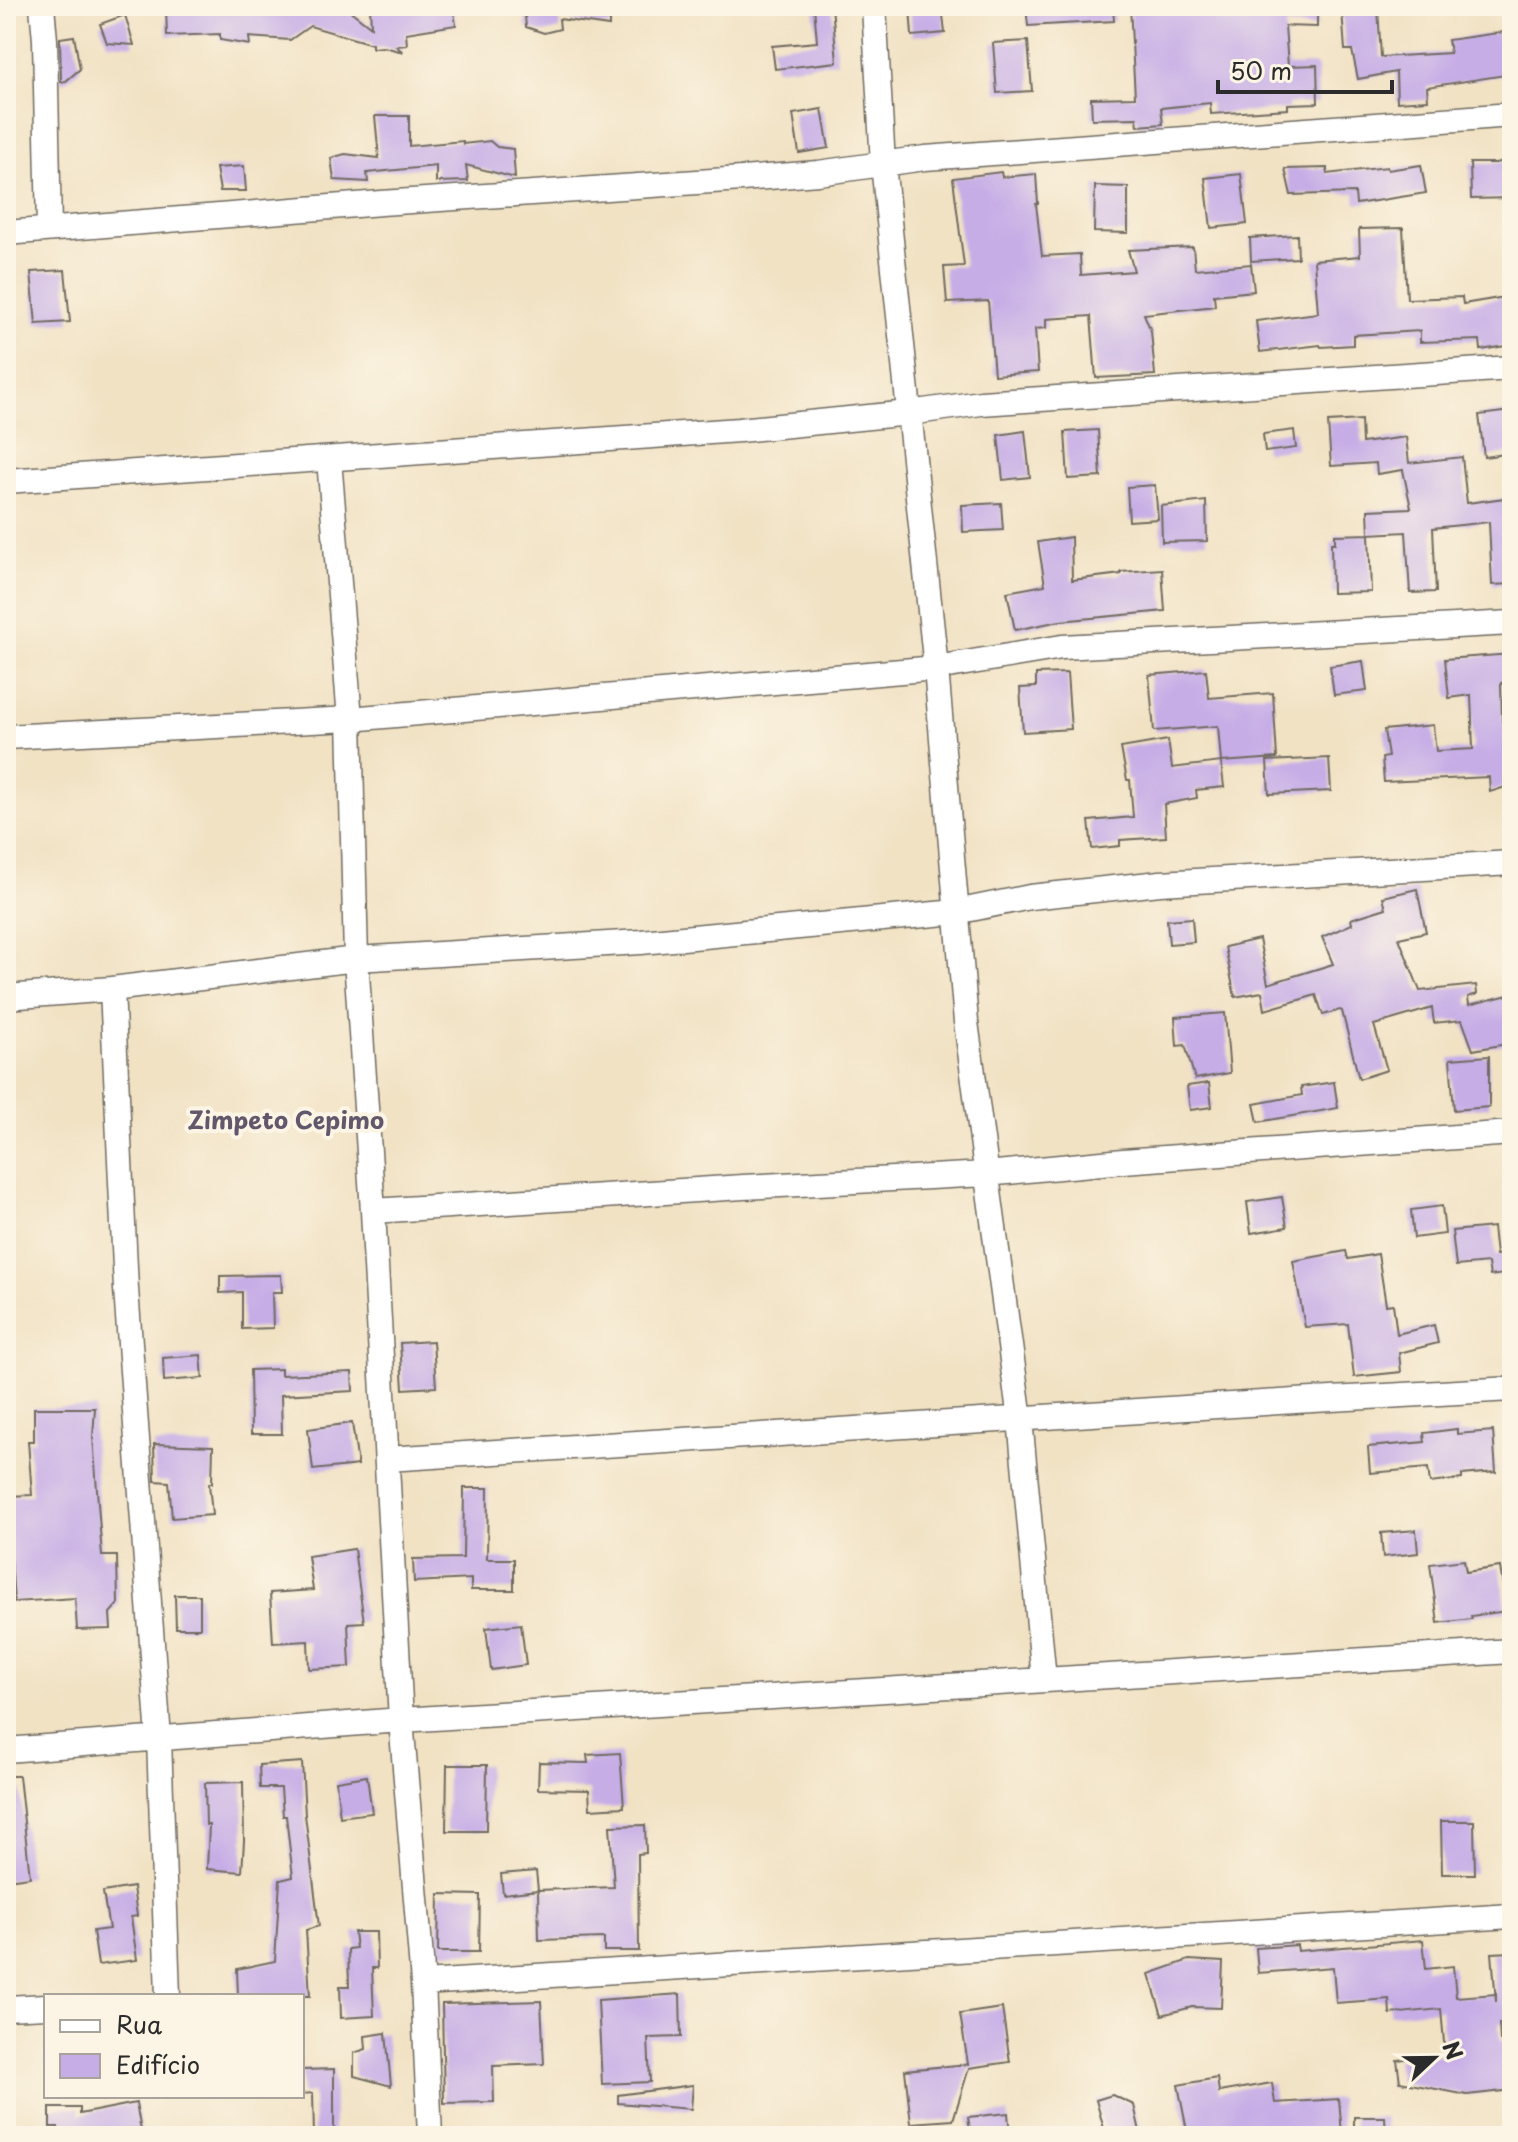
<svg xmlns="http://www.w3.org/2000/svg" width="1518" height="2142" viewBox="0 0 1518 2142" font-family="'Playpen Sans',sans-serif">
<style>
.building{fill:#c6ade6}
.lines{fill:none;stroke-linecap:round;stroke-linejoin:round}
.minor-casing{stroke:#706b61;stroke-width:27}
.minor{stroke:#fff;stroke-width:24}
.labels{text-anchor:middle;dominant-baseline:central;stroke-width:8;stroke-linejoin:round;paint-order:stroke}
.neighbourhood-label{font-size:24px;font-weight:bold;fill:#61586c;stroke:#fcf5e5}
</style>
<rect width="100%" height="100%" fill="#fcf5e5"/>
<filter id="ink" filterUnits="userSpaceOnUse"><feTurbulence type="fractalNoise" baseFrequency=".0125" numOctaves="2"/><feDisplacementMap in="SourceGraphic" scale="16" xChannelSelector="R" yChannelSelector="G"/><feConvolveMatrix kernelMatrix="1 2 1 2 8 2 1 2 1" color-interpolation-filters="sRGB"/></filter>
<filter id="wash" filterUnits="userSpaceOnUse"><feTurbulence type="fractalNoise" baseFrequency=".006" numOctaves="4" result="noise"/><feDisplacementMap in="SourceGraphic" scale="32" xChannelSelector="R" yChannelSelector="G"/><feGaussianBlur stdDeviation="1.8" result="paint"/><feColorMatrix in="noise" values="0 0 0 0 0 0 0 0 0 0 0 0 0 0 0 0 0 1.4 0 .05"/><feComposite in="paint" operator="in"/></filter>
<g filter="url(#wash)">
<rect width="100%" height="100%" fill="#f1e2c4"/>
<g id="blocks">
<path class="building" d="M193,6h151l27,21 -1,-21h83l3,19 -50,8 1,12 -11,1 7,6 -19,-5 -12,1v-4l-62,-18 -20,14 -41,-3 1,8 -30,-5v-6l-53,2 -1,-28z
M524,6h85v20l-50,-7 1,10 -16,4 -18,-6z
M814,6h18l5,56 -62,7 -3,-23 45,-4z
M942,6l3,27 -33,3 -2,-29z
M1026,6h87l1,15 -86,5z
M1130,6h62v7l38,-3 1,3 53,-3v-4h33v21l-32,-1 3,40 29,-1 1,38 -30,1v5l-77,5 -1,-11 -49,5 2,16 -25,2 -1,-8 -45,1 -1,-21 44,-1z
M1378,8l3,49 69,-4 -2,-13 64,-9v43l-85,13 1,13 -31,2 -1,-30 -38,7 -6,-29h-7l-3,-40z
M125,15l9,30 -27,-2 -7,-19z
M74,36l6,33 -14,12 -5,1 -1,-44z
M1028,41l4,50 -35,2 -4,-50z
M822,109l7,39 -30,5 -6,-39z
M375,116h34v30l54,-5v3l27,-3 7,6 16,2 2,29 -49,-13 2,16 -32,1v-16l-69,7 1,9 -34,-2 -3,-22 14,-4 34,4z
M1512,159v39l-41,1 -1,-36h25z
M1421,165l5,28 -70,11 -1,-11 -64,2 -6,-26 42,-1v6l60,-7 1,3z
M244,166l2,25h-26l-4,-23z
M1001,172l1,5 34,-3 2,30h-2l6,52 38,-2 1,21 53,-4 -6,-21 65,-3 2,22 56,-5 3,27 -40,4 1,11 -71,8 7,17 4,44 -59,3 -5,-62 -45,3v9l-11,1 3,43 -44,3 -6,-74 -41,2 -3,-36 20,-1 -11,-88z
M1241,174l6,50 -36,4 -6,-50z
M1095,186l33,1v46l-34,-1z
M1403,228l4,71 55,-2 1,7 42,-7 7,48 -31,5 -1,-10 -60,2v-11l-67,4v10l-32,2 -1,-2 -60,7 -4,-31 62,-8 -4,-53 46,-4 -1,-27z
M1297,235l1,23 -47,3 -1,-23z
M65,270l5,52 -34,2 -5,-52z
M1511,411l1,42 -28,4 -5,-42z
M1361,420l1,23 44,-6 3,26 53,-6 5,46 45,-6v87l-20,1 -3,-63 -56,6 3,64 -26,1 -4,-61 -37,2 -1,-24 43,-2 -8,-38 -26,4 -1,-11 -45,3 -3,-44z
M1098,430l3,47 -33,2 -3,-47z
M1294,430l2,18 -31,4 -2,-18z
M1025,431l5,46 -27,3 -5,-45z
M1155,485l3,34 -29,2 -2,-34z
M1206,501l1,40 -45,1 -1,-36z
M1001,503l2,27 -40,2 -1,-27z
M1369,534l2,58 -39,1 -1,-50h4v-8z
M1071,537l1,43 49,-6v-2l41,-3 3,42 -105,10 -45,9 -8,-38 38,-7 -7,-43z
M1512,654v28l-11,1 1,38 10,-1v65l-22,7 -1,-15 -105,5 -2,-24 6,-1 -4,-27 49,-5 3,26 37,-2 -2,-54 -22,3 -4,-39z
M1363,661l4,30 -33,4 -4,-29z
M1206,670l3,28 64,-5 4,65 -56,4 -3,-36 -64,5 -5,-56z
M1067,673l4,56 -48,3 -3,-44 16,-1v-13z
M1168,740l4,28 49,-6 3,25 -28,3 1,8 -33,6 2,33 -46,3v6l-28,3 -3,-28 44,-4 -3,-37h-3l-6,-32z
M1329,758l2,33 -62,3 -2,-33z
M1417,889l9,43 -27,6 21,53 56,-6 1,9 -9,3 1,8 43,-11v49l-39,7 -11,-30 -28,3 -2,-15 -58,17 13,45 -28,9 -17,-68 -2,-1 -17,5 -7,-20 -51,15 -3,-18 -27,5 -10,-50 34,-8 9,45 65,-20 -11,-27 30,-13 -1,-5 35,-11 -3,-11z
M1192,918l2,24 -25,2 -2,-24z
M1225,1013l5,60 -35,6 -10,-34 -8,1 -2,-29z
M1489,1056v51l-35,3 -4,-51z
M1334,1082l4,26 -80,14 -4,-18 48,-9 -1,-8z
M1209,1083l3,24 -22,3 -3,-24z
M1282,1197l5,30 -36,6 -4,-31z
M1442,1206l3,28 -31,4 -3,-28z
M1493,1227l3,28 16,-2v20l-22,3 -2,-13 -32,3 -4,-35z
M1346,1251l2,8 30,-5 8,51 7,-1 4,30 37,-9 4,18 -39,10 2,19 -47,5 -6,-53 -43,3 -12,-66z
M281,1275l1,17h-10l1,36 -31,1v-37l-22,1v-17z
M433,1341l3,46 -33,2 -3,-46z
M201,1355l2,23 -39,3 -1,-23z
M281,1369v6l71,-3 1,19 -72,4 1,39h-31l-1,-64z
M34,1408h61l-2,29 9,119h15l1,48 -8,9 1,16 -34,1 -2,-32 -61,4 -7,-106 25,-1 -4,-54h6z
M352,1423l6,42 -45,5 -5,-41z
M1457,1429v5l36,-3 3,41 -34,3v4l-32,4 -2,-15 -58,5 -2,-26 57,-5 -1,-9z
M154,1444l59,2 -1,37h-3l3,32 -40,3 -3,-36 -14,-1z
M464,1488h24l-1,71h27v31h-43v-11l-57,3 -1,-23 50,-1z
M1416,1530l2,23 -35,4 -2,-24z
M354,1549l10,73 -16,1 2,44 -41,2 -1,-28 -35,2 -3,-50 43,-3 -5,-34z
M1464,1560l2,12 34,-5 7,44 -36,5 1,3 -34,4 -8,-59z
M175,1595h25v33h-24z
M521,1624l5,41 -35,5 -5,-42z
M620,1753l4,54 -34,2 -1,-19 -51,-1 1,-27 49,1 -1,-8z
M302,1762l3,53 14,111 -13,4 4,66h-72l-1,-27 38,-8 5,-81 13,-3 -7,-61h-3l-2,-28h-21l-1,-23z
M447,1765h40l-1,66h-40z
M6,1776h13l11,101 -24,3z
M367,1776l5,37 -32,4 -4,-36z
M243,1782l1,59 -2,31 -35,-3 2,-44h-3l-1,-42z
M1441,1821h33l1,53h-33z
M645,1825l1,28 -8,1 1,97h-35v-13l-65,2 -1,-50 76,-3 -4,-61z
M536,1871l2,19 -35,4 -2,-20z
M133,1887l4,29 -6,1 6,43 -39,5 -5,-34 16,-2 -6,-37z
M439,1894l41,1 -1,57h-41z
M354,1932h22l1,36h-5l2,48 -33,2 -1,-32h9l-1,-37 8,-1z
M1423,1940l3,29 27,-3 3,31 40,-3v8l-4,-49 20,-1v72h-13l1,17 12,-1v50l-45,5 -67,-13 -3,-22 48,-6 -4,-45 -51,5 -1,-15 -53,4 -3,-36 -75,6 -2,-25 41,-3 1,6z
M1189,1960l34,2 -2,46 -29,-1 -30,8 -13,-41z
M680,1994l1,43 -33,1 2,44 -48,2 -4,-84z
M541,2001l3,63 -51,2 1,36 -50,1 -2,-99z
M1002,2008l8,54 -41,6 -16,52 -42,3 -6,-53 63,-6 -8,-50z
M386,2033l5,53 -37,-10v-23l12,-4 -1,-13z
M334,2069v67h-20l-1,-43 -11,1v-24z
M1217,2078l2,14 53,-9 3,20 64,-4 3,35 -154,2 -10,-51z
M693,2085l-2,24 -73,-6v-8z
M1112,2095l22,10 7,31h-35l-10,-36z
M136,2103l6,33h-84v-9h-8v-19h30v6z
M1008,2113l2,23h-39l-3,-19z
M1354,2117h31l1,19h-32z"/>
</g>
</g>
<g filter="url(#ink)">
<use href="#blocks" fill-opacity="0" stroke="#706b61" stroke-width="2"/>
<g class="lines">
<g class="minor-casing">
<path id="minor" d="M42,6l3,34 4,189
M874,6l9,158 53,504 30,354 54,397 24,261
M6,233l375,-30 361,-24 76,-6 107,-15 587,-43
M329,459l21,260 6,240 17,252 28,509 22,263 7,153
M6,481l733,-51 170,-17 72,-10 531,-35
M6,737l344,-18 586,-51 126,-21 450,-24
M112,989l14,300 33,450 9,257
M6,997l106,-8 244,-30 285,-17 315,-30 74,-15 130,-14 352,-20
M373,1211l370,-24 243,-13 137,-13 389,-28
M387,1459l908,-58 217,-12
M6,1750l395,-30 1111,-69
M423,1983l1089,-67
M6,2008l40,-2"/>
</g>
<use href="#minor" class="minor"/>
</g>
</g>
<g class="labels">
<g class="neighbourhood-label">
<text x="286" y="1119">Zimpeto Cepimo</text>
</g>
</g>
<rect width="1518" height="2142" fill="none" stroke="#fcf5e5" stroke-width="32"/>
<rect x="44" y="1994" width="260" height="104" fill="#fcf5e5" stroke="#a8a49b" stroke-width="2"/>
<rect x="60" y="2020" width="40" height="12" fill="#ffffff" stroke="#a8a49b" stroke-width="2"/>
<text x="116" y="2034" font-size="24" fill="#2b2b2b">Rua</text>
<rect x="60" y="2054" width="40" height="24" fill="#c6ade6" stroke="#a8a49b" stroke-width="2"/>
<text x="116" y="2074" font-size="24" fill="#2b2b2b">Edifício</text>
<g transform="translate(1434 2058) rotate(68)" stroke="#fcf5e5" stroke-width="6" paint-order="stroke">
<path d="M0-6L14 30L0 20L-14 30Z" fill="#2b2b2b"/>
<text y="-12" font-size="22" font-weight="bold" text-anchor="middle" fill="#2b2b2b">N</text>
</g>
<path d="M1218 80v12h174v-12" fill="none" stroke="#2b2b2b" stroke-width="4"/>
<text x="1230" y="80" font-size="24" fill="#2b2b2b" stroke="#fcf5e5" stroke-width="6" paint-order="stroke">50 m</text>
</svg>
